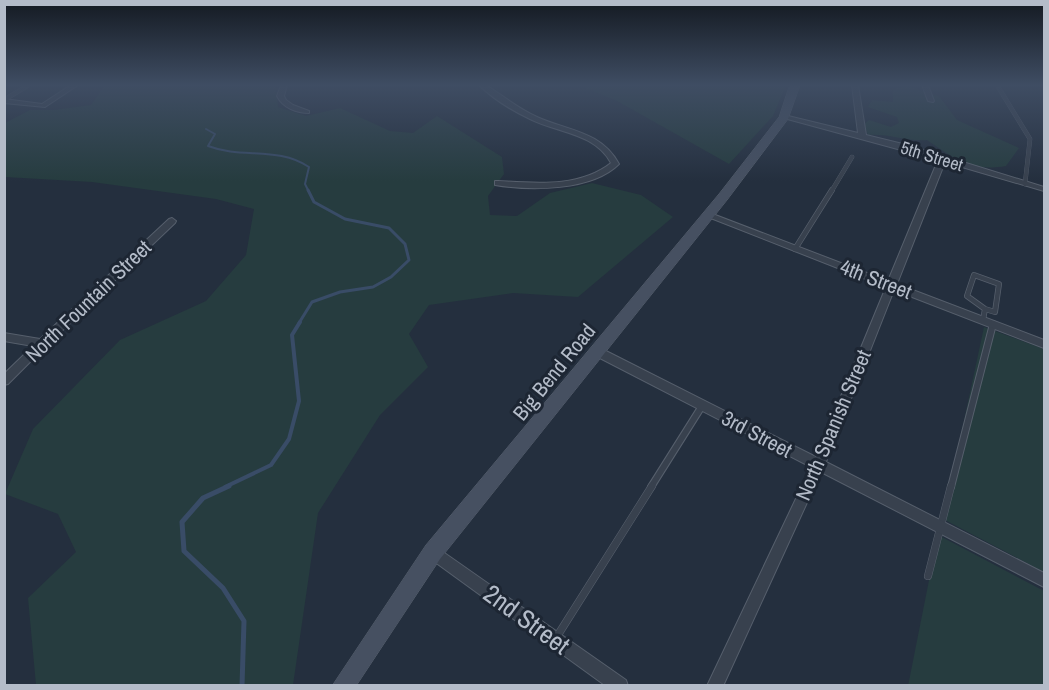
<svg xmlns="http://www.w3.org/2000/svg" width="1049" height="690" viewBox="0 0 1049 690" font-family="'Archivo Narrow',sans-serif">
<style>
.green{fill:#263c3f}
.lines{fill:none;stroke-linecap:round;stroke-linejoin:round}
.stream-far3{stroke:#394c67;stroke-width:2}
.stream-far2{stroke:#394c67;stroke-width:3}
.stream-far1{stroke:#394c67;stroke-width:4}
.stream{stroke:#394c67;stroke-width:5}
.service-far3-casing{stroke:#565f6c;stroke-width:4.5}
.service-far2-casing{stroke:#565f6c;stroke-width:6}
.service-far1-casing{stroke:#565f6c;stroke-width:8}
.service-casing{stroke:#565f6c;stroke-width:8}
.minor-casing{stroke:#565f6c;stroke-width:2}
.secondary-casing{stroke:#565f6c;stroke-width:1}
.service-far3{stroke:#38414e;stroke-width:4}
.service-far2{stroke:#38414e;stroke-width:4.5}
.service-far1{stroke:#38414e;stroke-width:6}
.service{stroke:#38414e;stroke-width:7}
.minor{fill:#38414e;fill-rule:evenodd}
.secondary{fill:#465061;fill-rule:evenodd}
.labels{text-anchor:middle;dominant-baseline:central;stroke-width:6;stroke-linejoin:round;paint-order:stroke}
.far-street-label{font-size:18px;fill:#b4bcc9;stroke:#1d2633}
.street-label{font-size:21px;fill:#b4bcc9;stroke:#1d2633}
.near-street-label{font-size:26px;fill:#b4bcc9;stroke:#1d2633}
</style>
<rect width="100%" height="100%" fill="#242f3e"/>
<path class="green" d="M105,85h174l-3,2 2,20 28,9 34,-8 50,23 23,2 24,-17 65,41 2,17 -16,22 2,19 27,1 33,-23 42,-10 49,12 32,22 -95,80 -65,-4 -84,12 -20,29 19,33 -48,48 -62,98 -25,172h-257l-8,-87 48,-46 -18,-38 -53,-20 28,-65 87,-89 86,-39 40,-46 8,-46 -38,-10 -124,-17 -87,-5v-54l25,-13h24l37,-5z
M579,85h207l-13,31 -44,48 -110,-62z
M906,86l33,10 18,24 62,28 -13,18c-35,6 -51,-7 -79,-26 -21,2 -38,-7 -59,-5l-4,-11 5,-4 22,7 8,-4 -2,-6 -29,-10 4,-7 21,2v-12z
M984,327l60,22v223l-101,-53z
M938,535l106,56v94l-136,1z"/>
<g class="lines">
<path class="stream-far3" d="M206,129l9,5 -7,12c34,13 70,0 101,21l-4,17 4,8"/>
<path class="stream-far2" d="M299,323l13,-21 28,-10 33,-5 18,-10 18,-17 -4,-16 -16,-16 -44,-9 -31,-17 -6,-12"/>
<path class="stream-far1" d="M225,487l46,-22 18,-26 10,-38 -7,-66 8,-13"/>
<path class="stream" d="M229,486l-26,12 -21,24 2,29 39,37 21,33 -2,65"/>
<g class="service-far3-casing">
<path id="service-far3" d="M997,85l33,54 -5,45
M4,100l23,-14
M831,192l21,-35"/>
</g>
<g class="service-far2-casing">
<path id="service-far2" d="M795,249l37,-59
M974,275l25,9 -4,28 -10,-3 -18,-13z
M983,320l2,-11"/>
</g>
<g class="service-far1-casing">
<path id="service-far1" d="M651,487l51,-81
M951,487l42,-163"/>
</g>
<g class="service-casing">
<path id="service" d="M928,576l23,-90
M556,638l96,-152"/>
</g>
<g class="minor-casing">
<path id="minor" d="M71,85h7l-33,22 -41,-4v-4l38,5z
M281,85h6l-3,11 2,4 7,5 16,6v2c-12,0 -26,-5 -32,-17z
M479,85h7c17,11 33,24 51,32 31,14 64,14 82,47 -27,27 -88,27 -124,21v-4h3c38,2 81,7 113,-18 -16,-30 -53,-30 -81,-44 -17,-8 -38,-21 -51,-34z
M852,85h6l8,50 45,11 133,41v4l-99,-29 -48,122 147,56v8l-150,-58 -68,172 218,111v14l-223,-115 -98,214h-16l104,-219 -217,-112 -1,-3 1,-3h8l214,108 70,-170 -183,-72 4,-3 3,1 178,68 50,-121 -158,-43 4,-2 74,18z
M922,85h6l6,16 -1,1 -5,-1z
M172,218l4,3 -1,2 -129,123 -38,38 -4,1v-11l29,-28 -29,-5v-8l36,6 129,-120z
M433,545l193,135 2,6h-22l-178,-129 -2,-5 2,-5z"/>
</g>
<g class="secondary-casing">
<path id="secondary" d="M790,85h10l-12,34 -61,81 -287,359 -84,127h-24l94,-141 293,-351 60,-77z"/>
</g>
<use href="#service-far3" class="service-far3"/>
<use href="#service-far2" class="service-far2"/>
<use href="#service-far1" class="service-far1"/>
<use href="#service" class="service"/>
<use href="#minor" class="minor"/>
<use href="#secondary" class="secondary"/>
</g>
<linearGradient id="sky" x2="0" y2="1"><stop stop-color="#141a22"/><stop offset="0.47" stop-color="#3f4d63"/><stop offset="1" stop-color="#3f4d63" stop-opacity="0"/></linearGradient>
<rect width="1049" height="181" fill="url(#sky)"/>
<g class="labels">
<g class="far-street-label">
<text transform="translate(932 156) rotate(17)">5th Street</text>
</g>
<g class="street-label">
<text transform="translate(876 279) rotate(21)">4th Street</text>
<text transform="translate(88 301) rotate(-44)">North Fountain Street</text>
<text transform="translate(554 372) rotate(-51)">Big Bend Road</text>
<text transform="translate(833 425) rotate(-67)">North Spanish Street</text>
<text transform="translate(757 434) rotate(28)">3rd Street</text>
</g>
<g class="near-street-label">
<text transform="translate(527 619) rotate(36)">2nd Street</text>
</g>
</g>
<rect width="1049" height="690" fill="none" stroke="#b4bcc9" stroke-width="12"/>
</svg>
